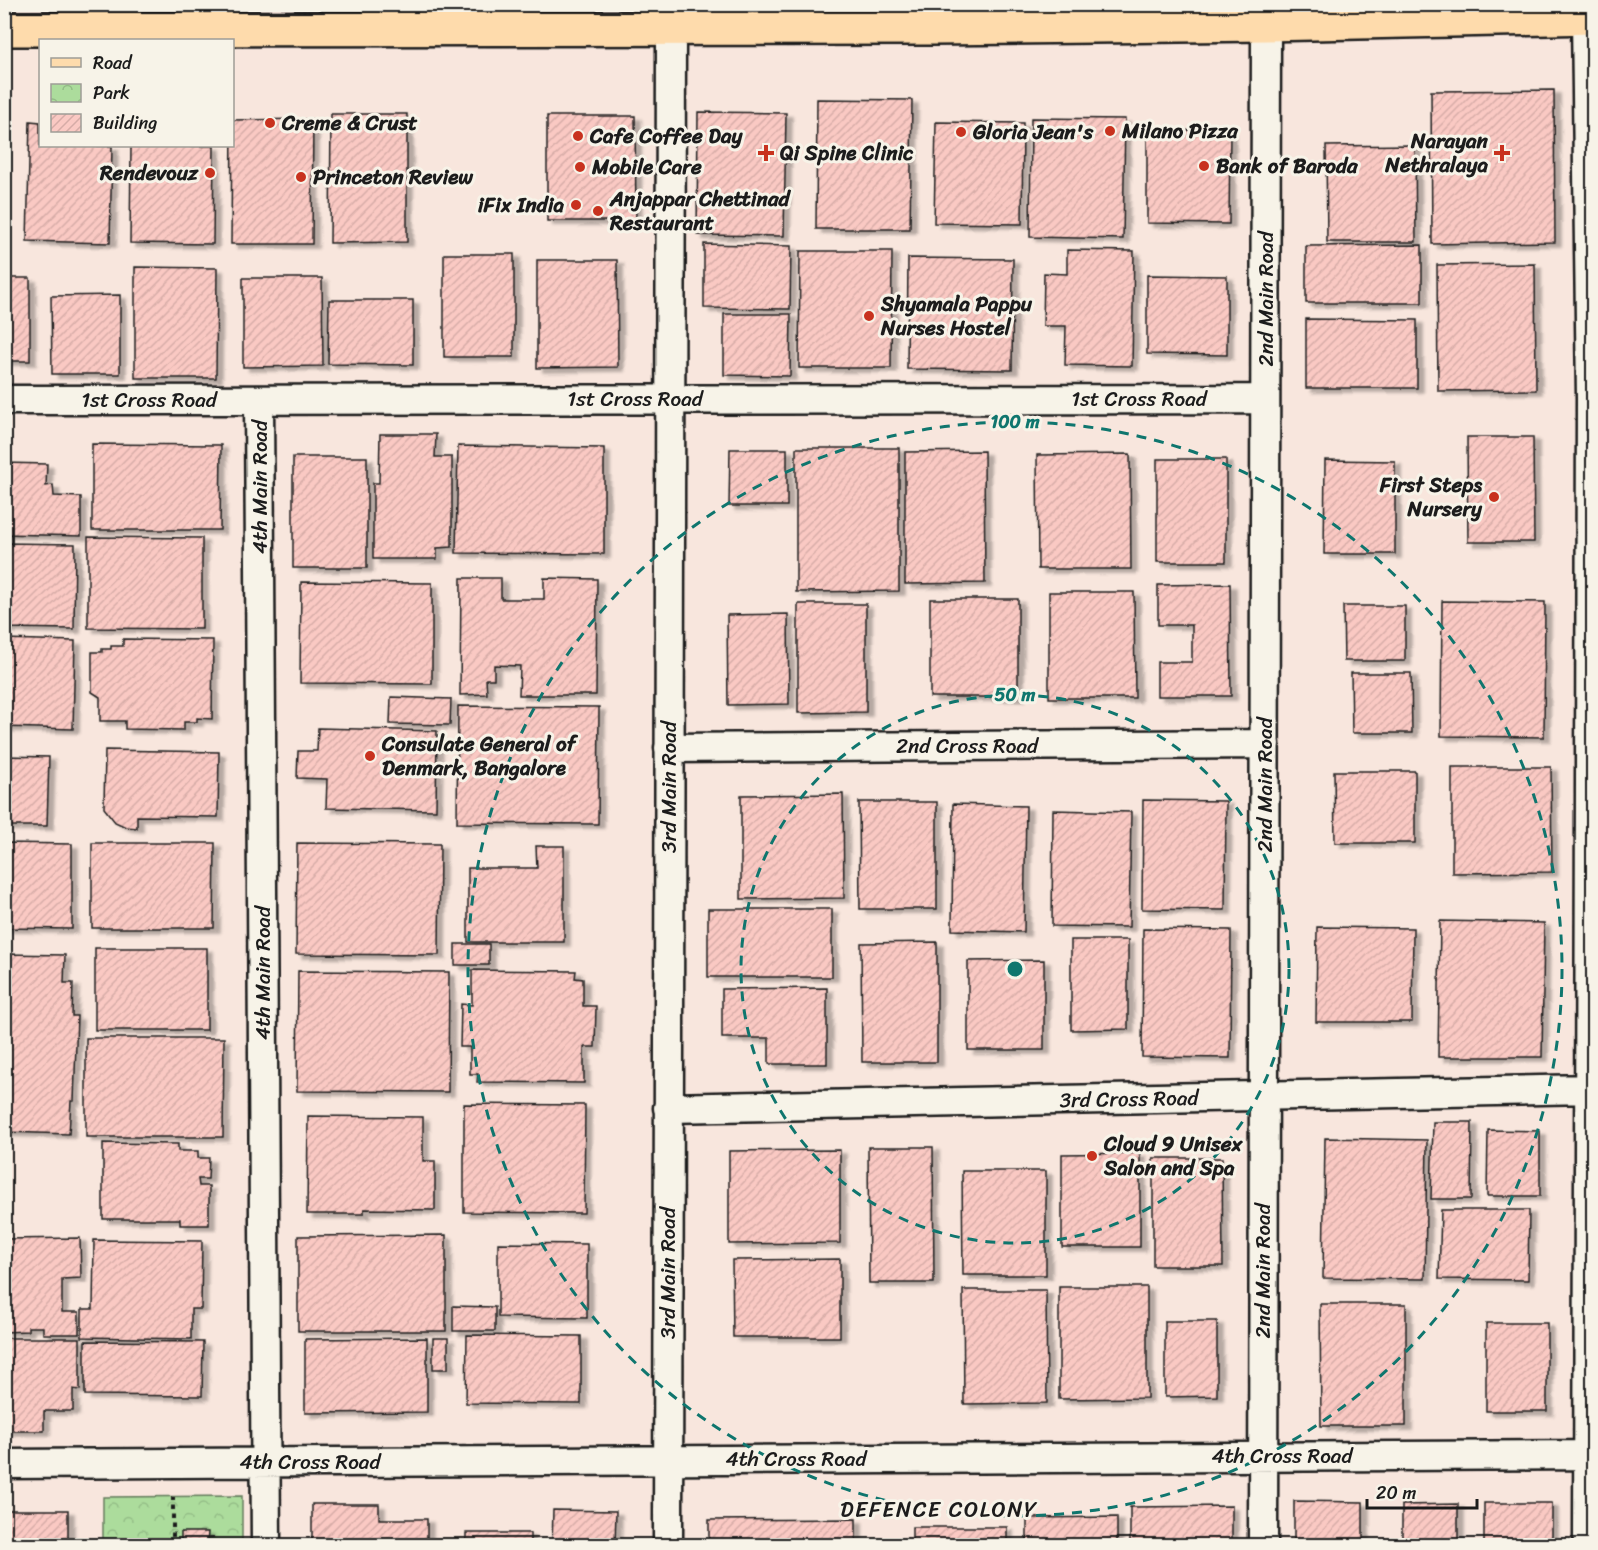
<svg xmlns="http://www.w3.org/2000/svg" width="1598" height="1550" viewBox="0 0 1598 1550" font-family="Sriracha,sans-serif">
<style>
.park{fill:url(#park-crowns);stroke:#647c5c;stroke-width:1.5}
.building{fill:url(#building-hatch);stroke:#1c1c1c;stroke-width:1.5;filter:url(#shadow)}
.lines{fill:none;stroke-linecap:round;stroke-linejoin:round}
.street-casing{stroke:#1c1c1c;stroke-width:33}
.primary-casing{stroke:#1c1c1c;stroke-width:38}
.path{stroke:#1c1c1c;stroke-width:4;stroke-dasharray:4.5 4.5;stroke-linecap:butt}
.street{stroke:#f7f3e8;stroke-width:28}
.primary{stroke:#fedbac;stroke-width:33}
.ring{fill:none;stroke:#0f766e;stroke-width:3;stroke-dasharray:10 8}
.poi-dot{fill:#c8321e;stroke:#f7f3e8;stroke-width:2}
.labels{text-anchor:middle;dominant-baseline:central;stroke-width:6;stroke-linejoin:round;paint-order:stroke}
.poi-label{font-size:21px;font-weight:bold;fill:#1c1c1c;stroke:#f7f3e8;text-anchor:start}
.street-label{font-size:21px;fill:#1c1c1c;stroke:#f7f3e8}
.neighbourhood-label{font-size:22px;letter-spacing:1.5px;fill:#1c1c1c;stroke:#f7f3e8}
.centre{fill:#0f766e;stroke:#f7f3e8;stroke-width:3}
.ring-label{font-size:18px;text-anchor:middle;font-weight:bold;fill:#0f766e;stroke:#f7f3e8;stroke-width:6;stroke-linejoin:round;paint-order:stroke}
</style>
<defs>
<pattern id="park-crowns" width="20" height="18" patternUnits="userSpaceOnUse" patternTransform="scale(1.5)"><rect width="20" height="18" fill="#acdc9c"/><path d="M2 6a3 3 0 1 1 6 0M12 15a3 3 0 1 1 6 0" fill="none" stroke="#93bc86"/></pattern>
<pattern id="building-hatch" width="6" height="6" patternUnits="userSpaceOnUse" patternTransform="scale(1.5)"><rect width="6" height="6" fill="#fac9c3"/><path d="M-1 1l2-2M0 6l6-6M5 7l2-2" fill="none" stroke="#d6aca7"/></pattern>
<filter id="shadow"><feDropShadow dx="6" dy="4" stdDeviation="1.5" flood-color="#0004"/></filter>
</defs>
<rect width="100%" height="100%" fill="#f8e6dd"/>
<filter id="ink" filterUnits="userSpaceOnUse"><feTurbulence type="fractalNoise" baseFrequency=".0167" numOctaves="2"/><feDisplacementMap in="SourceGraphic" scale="12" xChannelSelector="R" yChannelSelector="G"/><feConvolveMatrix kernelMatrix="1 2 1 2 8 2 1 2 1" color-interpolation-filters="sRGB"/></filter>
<g filter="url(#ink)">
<path class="park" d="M242,1496v49h-139v-48z"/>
<path class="building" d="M1554,90l1,152 -123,2 -1,-153z
M817,99l95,1 -2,129h-94z
M698,112l88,1 -2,123 -87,-1z
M331,114h76v128l-77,1z
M547,116h88l1,105h-89z
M1031,118l94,1 -2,120 -93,-2z
M313,119l-1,125h-81l1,-124z
M30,121l10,1v24h72l-2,97 -83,-2z
M936,122l87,1 -1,101 -88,-1z
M1147,130l83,1 -1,93 -82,-1z
M1415,145l1,97h-89l-1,-96z
M131,146h83l-1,98 -83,-1z
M704,244l87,2 -1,63 -86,-1z
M1422,245v58h-116v-57z
M1067,250l67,1 -2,115 -67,-1 1,-39h-23l1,-53 23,1z
M800,251h92l-1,117h-92z
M444,254h70v103h-70z
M908,258l105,1 -1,111 -105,-1z
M537,260h80l1,107 -81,1z
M1535,264l1,126 -98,1 -1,-126z
M135,267l82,1 -1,110h-81z
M1147,275l80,1v79l-80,-1z
M4,278h26v83h-26z
M243,278h79l1,88 -80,1z
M120,295v79h-68l-1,-78z
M329,300h84v65l-85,-1z
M724,314h67l-1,62 -66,-1z
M1306,319l111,1v68h-111z
M380,434h56l-1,23h17v90l-15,1v11h-64v-76h6z
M1467,437h66l1,105h-66z
M92,444l129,1 -1,85h-128z
M458,446l146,2v106l-148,-1z
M796,448h103v143l-103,1z
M730,449h57v57h-58z
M984,451l1,132 -80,1v-132z
M1130,454l1,115h-93l-1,-114z
M293,457h74v111h-74z
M1157,459h69v103h-69z
M1325,460l70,1v93h-71z
M4,463l43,1 -1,22 7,-1 1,11 27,1v39l-77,-2z
M88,537l114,1v91l-114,-1z
M4,543l71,1 -1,85 -70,-1z
M461,578h40v21h43v-21l53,1 -1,116h-77l1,-29 -26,-1v14h-8l1,15 -27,1z
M301,582l131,1v101l-132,-1z
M1230,584l1,112h-74v-34h35v-37h-34v-40z
M1049,592h85l1,106h-86z
M930,599h88v98h-88z
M1442,601l103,1 -1,135 -103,-1z
M798,604h68v108l-68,1z
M1343,606h62v55h-61z
M788,614l1,90 -61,1 -1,-90z
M4,639l71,2 -2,88 -69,-2z
M123,639l90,1 -1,79 -15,-1v4h-13v8l-59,-1v-8h-25v-24l-8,-5v-40h10v-3h9v-3h12z
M1351,673h60l1,60h-60z
M391,697l60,2 -1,26 -60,-1z
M458,706l141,1 -1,117 -141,-1z
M318,728l119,3 -1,79 -110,-2 1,-29 -30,-1 1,-27h19z
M105,750l114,2 -1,65 -81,-1v12l-11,-1 -11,-5 -11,-14z
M4,756l45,1 -2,69h-43z
M1452,767h99l1,105 -100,1z
M1334,771h81v72h-80z
M843,794l1,104 -103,1v-104z
M1143,800l83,1 -1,109 -83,-1z
M859,802h78v107h-77z
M953,804l73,2 -2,126 -72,-2z
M1053,810l78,2 -2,115 -77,-1z
M4,843l68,1v85l-68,-1z
M92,843h123l-1,85h-122z
M297,843l143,1 -1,111 -143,-1z
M536,846h28v96h-96v-74h69z
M708,909h124v68h-124z
M1440,921l104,2 -2,134h-104z
M1317,927l96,1 -1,94h-96z
M1143,929l88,1 -1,128 -88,-1z
M1071,940h57v89l-57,1z
M937,942v120h-75l-1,-119z
M455,944h34v21h-34z
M95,948h112v82h-112z
M4,954l61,1 -1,28h9l-1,33h5l-3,85h-3l-2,33 -65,-2z
M1044,960v90h-76v-89z
M472,970l104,1 -1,7 8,1v27h13l-1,41h-11v36l-107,-1 1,-8h-8v-27h-10l1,-43 11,1z
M298,971l151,1 -1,120 -151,-1z
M827,988v76h-58v-26h-47v-49z
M86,1038h138l-1,99h-137z
M464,1104l121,1 -1,108 -120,-1z
M308,1116l115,1v44h12v49l-71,-1v5h-57z
M1433,1122h39l-1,77h-40z
M1488,1130l52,1v65h-53z
M1325,1138l102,2 -2,139 -102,-1z
M103,1143l75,1v7h20v7h11l-1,21h-10l1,7h10v39h-29v-6h-77z
M868,1147h65l1,136h-65z
M840,1150v93l-111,1v-93z
M1140,1153v94h-78v-93z
M1153,1158h69l1,108h-70z
M962,1171h84v104h-83z
M1441,1210h88l-1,70 -89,-1z
M446,1235v96h-148v-95z
M80,1238l1,40 -19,1v33h17v22h-36v-7h-15v4l-24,1v-93z
M94,1240l108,1 -1,68h-10v30l-109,-2v-28h11z
M498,1243l89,1v74l-89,-1z
M840,1259v78h-107l-1,-77z
M1059,1287h88v111l-88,1z
M963,1290h83l1,113 -83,1z
M1320,1304h86v122h-85z
M453,1306l42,1v24h-42z
M1165,1321h52v75l-52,1z
M1486,1323h61v88h-61z
M467,1335l114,1v68l-115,-1z
M4,1338h76v52l-7,-1v22h-29v20h-40z
M427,1338v74l-122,1v-74z
M433,1338h15v31h-15z
M85,1341l118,1 -1,54 -117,-1z
M1294,1501l69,1v44h-69z
M1484,1503h68v43h-68z
M312,1504h67v15h48v27h-115z
M1458,1504v42h-56v-41z
M1232,1506v40h-102v-39z
M4,1510h64v36h-64z
M553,1510l63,1 -1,35h-63z
M1117,1517v29h-90v-28z
M856,1519v27h-147v-26z
M912,1527h95v19h-95z
M181,1532h27l-1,14h-26z
M466,1533h64v13h-64z"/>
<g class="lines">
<g class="street-casing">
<path id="street" d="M1586,17l5,381 -3,1148
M4,400l1261,-1
M259,400l7,1146
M669,748l596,-4
M668,1108l921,-19
M4,1464l1584,-9
M668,1546l3,-1517
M1263,1546l3,-1522"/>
</g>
<g class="primary-casing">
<path id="primary" d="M4,29l929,-1 333,-4 328,-7"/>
</g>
<path class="path" d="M173,1546v-49"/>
<use href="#street" class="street"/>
<use href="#primary" class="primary"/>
</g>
</g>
<g class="ring">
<circle cx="1015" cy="969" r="274"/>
<circle cx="1015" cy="969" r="547"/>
</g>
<g class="poi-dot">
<circle cx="270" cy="123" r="6"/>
<circle cx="1110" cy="131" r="6"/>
<circle cx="961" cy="132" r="6"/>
<circle cx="578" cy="136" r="6"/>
<path d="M763 144h6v6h6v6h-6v6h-6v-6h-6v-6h6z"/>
<path d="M1499 144h6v6h6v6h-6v6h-6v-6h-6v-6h6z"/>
<circle cx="1204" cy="166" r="6"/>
<circle cx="580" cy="167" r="6"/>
<circle cx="210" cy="173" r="6"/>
<circle cx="301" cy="177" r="6"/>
<circle cx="576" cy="205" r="6"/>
<circle cx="598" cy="211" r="6"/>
<circle cx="869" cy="316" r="6"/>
<circle cx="1494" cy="497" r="6"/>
<circle cx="370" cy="756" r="6"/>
<circle cx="1092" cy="1156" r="6"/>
</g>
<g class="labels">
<g class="poi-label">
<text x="282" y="123">Creme &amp; Crust</text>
<text x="1122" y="131">Milano Pizza</text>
<text x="973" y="132">Gloria Jean's</text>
<text x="590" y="136">Cafe Coffee Day</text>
<text x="1488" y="141" text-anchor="end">Narayan<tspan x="1488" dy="24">Nethralaya</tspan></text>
<text x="780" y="153">Qi Spine Clinic</text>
<text x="1216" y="166">Bank of Baroda</text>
<text x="592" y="167">Mobile Care</text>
<text x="198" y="173" text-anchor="end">Rendevouz</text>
<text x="313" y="177">Princeton Review</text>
<text x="610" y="199">Anjappar Chettinad<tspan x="610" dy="24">Restaurant</tspan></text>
<text x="564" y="205" text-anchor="end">iFix India</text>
<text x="881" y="304">Shyamala Pappu<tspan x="881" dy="24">Nurses Hostel</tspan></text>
<text x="1482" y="485" text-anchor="end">First Steps<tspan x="1482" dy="24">Nursery</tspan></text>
<text x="382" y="744">Consulate General of<tspan x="382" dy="24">Denmark, Bangalore</tspan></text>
<text x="1104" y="1144">Cloud 9 Unisex<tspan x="1104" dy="24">Salon and Spa</tspan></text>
</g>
<g class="street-label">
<text transform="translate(1266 299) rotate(-90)">2nd Main Road</text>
<text x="635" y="399">1st Cross Road</text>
<text x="1139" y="399">1st Cross Road</text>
<text x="149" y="400">1st Cross Road</text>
<text transform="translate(260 487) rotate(-90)">4th Main Road</text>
<text x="967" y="746">2nd Cross Road</text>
<text transform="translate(1265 785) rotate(-90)">2nd Main Road</text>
<text transform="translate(669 787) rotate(-90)">3rd Main Road</text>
<text transform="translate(263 973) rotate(-90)">4th Main Road</text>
<text transform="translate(1129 1099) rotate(-1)">3rd Cross Road</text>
<text transform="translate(1263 1271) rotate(-90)">2nd Main Road</text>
<text transform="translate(668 1273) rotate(-90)">3rd Main Road</text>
<text x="1282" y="1456">4th Cross Road</text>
<text x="796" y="1459">4th Cross Road</text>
<text x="310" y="1462">4th Cross Road</text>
</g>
<g class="neighbourhood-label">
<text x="939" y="1509">DEFENCE COLONY</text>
</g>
</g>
<circle cx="1015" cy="969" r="9" class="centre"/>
<g class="ring-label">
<text x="1015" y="428">100 m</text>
<text x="1015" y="701">50 m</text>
</g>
<rect width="1598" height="1550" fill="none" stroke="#f7f3e8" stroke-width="24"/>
<rect x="12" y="12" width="1574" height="1526" fill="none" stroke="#1c1c1c" stroke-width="2" filter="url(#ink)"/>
<rect x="39" y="39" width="195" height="108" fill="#f7f3e8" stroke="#9f9d96" stroke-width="1.5"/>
<rect x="51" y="58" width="30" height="9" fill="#fedbac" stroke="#9f9d96" stroke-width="1.5"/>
<text x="93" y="69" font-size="18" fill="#1c1c1c">Road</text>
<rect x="51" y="84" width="30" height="18" fill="url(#park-crowns)" stroke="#9f9d96" stroke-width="1.5"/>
<text x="93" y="99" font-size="18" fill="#1c1c1c">Park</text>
<rect x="51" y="114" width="30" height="18" fill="url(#building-hatch)" stroke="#9f9d96" stroke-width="1.5"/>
<text x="93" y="129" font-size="18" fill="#1c1c1c">Building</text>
<path d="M1367 1499v9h110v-9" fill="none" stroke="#1c1c1c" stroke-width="3"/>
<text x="1376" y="1499" font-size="18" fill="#1c1c1c" stroke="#f7f3e8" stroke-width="4.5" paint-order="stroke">20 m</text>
</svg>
